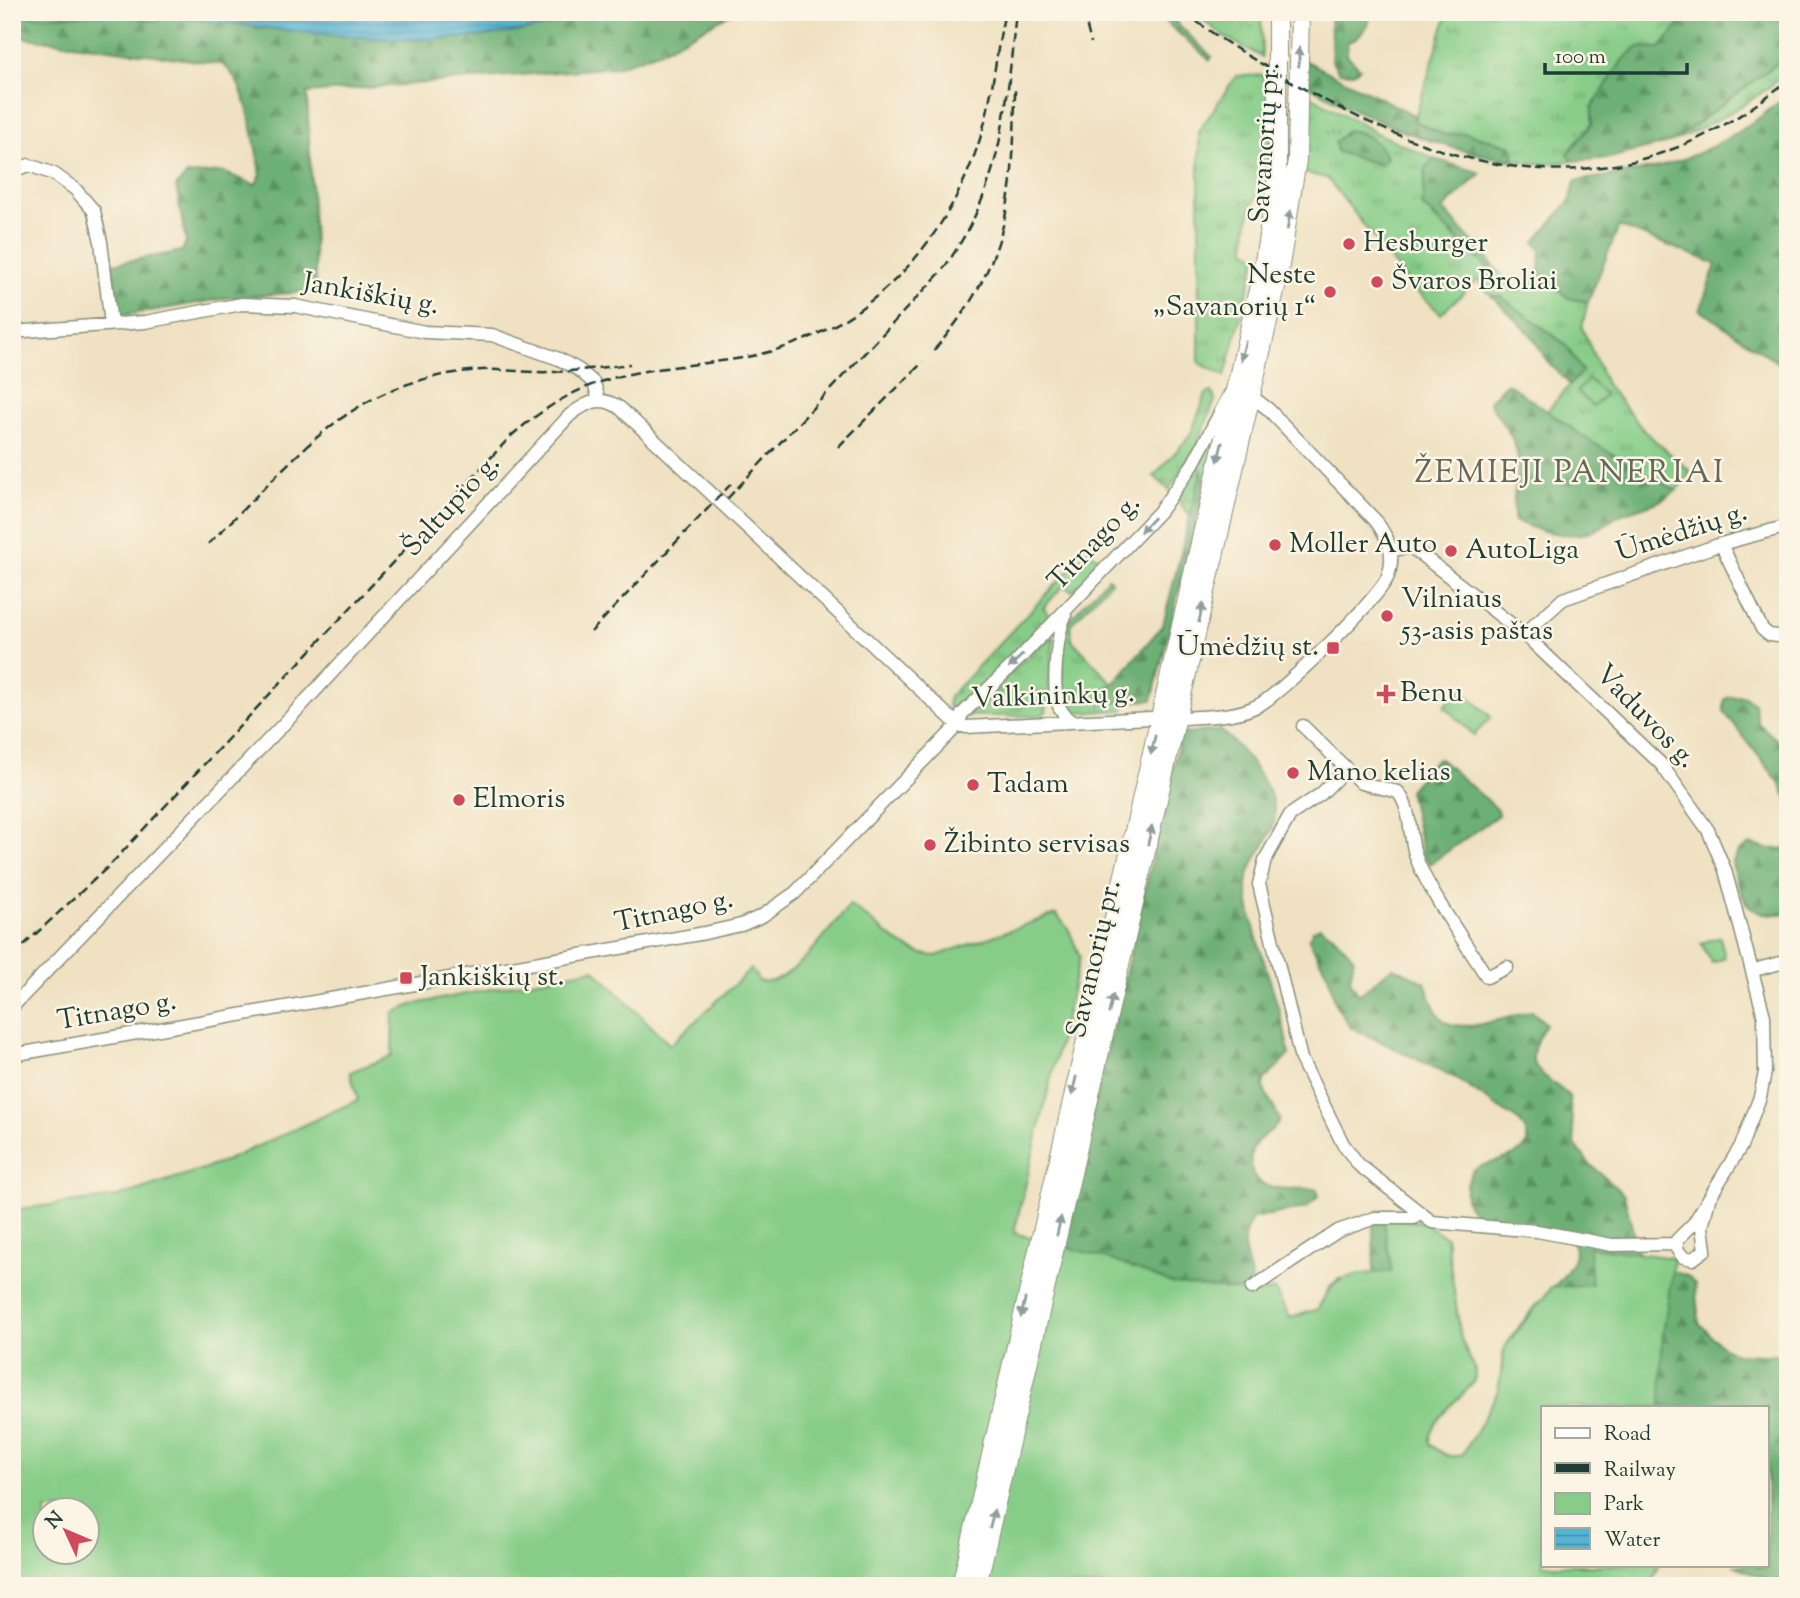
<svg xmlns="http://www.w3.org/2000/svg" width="1800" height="1598" viewBox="0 0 1800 1598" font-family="'Sorts Mill Goudy',serif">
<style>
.grass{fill:url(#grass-tufts);stroke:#53855e;stroke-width:2}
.forest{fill:url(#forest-firs);stroke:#467654;stroke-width:2}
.park{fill:#87cd88;stroke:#53855e;stroke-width:2;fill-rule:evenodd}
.water{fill:url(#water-rules);stroke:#3a7884;stroke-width:2}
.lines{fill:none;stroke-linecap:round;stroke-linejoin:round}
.minor-casing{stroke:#878f7a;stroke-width:15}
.highway-casing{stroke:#878f7a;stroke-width:20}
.minor{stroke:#fff;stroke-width:12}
.highway{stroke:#fff;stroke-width:18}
.rail{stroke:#1f3d34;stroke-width:2.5;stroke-dasharray:10 5;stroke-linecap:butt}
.oneway{fill:#8f9e9a}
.poi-dot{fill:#d1495b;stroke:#fcf5e5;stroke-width:2.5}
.labels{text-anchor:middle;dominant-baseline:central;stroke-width:5;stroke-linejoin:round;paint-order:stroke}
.street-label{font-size:28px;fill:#1f3d34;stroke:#fcf5e5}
.poi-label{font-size:28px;fill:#1f3d34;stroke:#fcf5e5;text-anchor:start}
.quarter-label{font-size:32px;letter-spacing:2px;fill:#64675a;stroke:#fcf5e5}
</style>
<defs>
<pattern id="grass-tufts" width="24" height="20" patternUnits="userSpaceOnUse" patternTransform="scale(1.75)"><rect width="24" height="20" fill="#87cd88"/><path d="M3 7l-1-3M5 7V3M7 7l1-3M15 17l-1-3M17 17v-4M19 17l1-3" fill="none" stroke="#6ea870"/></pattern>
<pattern id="forest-firs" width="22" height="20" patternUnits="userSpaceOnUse" patternTransform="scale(1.75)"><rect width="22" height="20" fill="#6db074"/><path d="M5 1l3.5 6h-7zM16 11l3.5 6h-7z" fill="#599060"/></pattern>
<pattern id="water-rules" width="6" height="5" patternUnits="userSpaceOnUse" patternTransform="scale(1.75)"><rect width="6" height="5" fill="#55b3d3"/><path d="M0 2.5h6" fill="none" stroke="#4693ac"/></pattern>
</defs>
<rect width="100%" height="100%" fill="#fcf5e5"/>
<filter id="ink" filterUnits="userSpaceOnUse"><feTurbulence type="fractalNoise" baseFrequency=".0143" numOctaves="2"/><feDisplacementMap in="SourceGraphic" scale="14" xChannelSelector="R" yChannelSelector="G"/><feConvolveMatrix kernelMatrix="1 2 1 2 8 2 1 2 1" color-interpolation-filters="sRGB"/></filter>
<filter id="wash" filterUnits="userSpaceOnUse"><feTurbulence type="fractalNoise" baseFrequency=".00686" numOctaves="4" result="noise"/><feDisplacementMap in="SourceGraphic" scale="28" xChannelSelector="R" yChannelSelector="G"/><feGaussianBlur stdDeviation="1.57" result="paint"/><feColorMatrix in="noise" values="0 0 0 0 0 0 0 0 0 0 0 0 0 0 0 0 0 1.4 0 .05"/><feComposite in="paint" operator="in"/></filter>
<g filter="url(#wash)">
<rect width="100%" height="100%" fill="#efe1c1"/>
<path class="grass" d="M12,12h151l7,3 -13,7 -35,-8 -110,3z
M1211,12h50l1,45 -37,-20 -23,-18z
M1448,12h235l-2,11 -21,26 -23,-2 -45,77 -24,30 5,7 -30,3 -34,-4 5,-5 -2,-9 -46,-13 -21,2 -31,-14z
M1788,55v17c-36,31 -73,50 -116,70z
M1271,75l-2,104c-17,19 -24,44 -23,70l11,8 -32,119 -26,-13v-232l37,-55z
M1307,94l70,39 57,26 -8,8 -4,39 66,62 5,-3 24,27 23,-19 28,25 20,4 -6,26 24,56 38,47 47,41 -15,19 -86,-50 -43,-30 35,-40 -17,-27 -65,-48h-8l-15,-16 -36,34 -29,-27 -85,-109 -24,-5z
M1212,392l3,8 -19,48 -27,42 -15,-14 36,-40 16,-42z
M1219,420l-15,68 -2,-20 -12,48 -13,-17 20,-30z
M1088,550l16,13 -31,28 -10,-5 -20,22 6,6 -2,4 -20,27 -64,61 -15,1 1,-10z
M1108,578l3,3 -41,44 2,15 41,44 -9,5 2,14 22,-2 -5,9 -45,3c-24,-11 -14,-60 -14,-83l4,-9z
M1050,637l4,1 -8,74 -7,4h-72l15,-19z"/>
<path class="forest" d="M599,12h135l-73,39 -45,16 -309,26 9,198 -88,7 -109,18 -7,-52 70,-13 4,-9 -10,-56 11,-11 36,-3 32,13 6,-10c-7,-30 -12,-95 -40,-111l-209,-28v-19l110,-3 35,8 13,-7c148,19 283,44 429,-3z
M1154,12h11l47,45 -2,3z
M1330,12h41c-2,16 -10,24 -24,31v12l13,13 -7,5 -14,-1 -7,-11z
M1683,12h105v43l-116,87 -63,16 -36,3 -6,-7 25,-30v-17l30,-46 15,-14 23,1 21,-25z
M1306,61l108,54v6l31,14 21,-2 46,13 3,10 -6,4c-69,-11 -140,-39 -200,-74z
M1788,94v310l-2,-36 -86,-58 16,-46 -97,-38 -31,76 -20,-4 -28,-25 1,-23 -6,-8 36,-43 4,-18c30,-5 62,-7 91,-16 45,-14 87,-39 122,-71z
M1348,130c18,2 29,11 39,27l-6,8 -44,-13 -2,-10z
M1434,159l47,14 -38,36 50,56 -5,3 -66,-62 4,-39z
M1492,296h8l65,48 17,27 -12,14 -22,-23 -16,-26z
M1507,383l83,58 86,50c-22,16 -31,14 -54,23 -11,5 -22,16 -34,19 -27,5 -48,-2 -73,-12 -4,-22 3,-40 3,-61 -1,-23 -19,-40 -29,-59z
M1202,468l2,20 -52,212 -46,3 -6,-6 4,-8 9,-5 50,-59z
M1743,696l11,7 4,20 30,27v50l-9,-18 -55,-70v-11l4,-4z
M1220,730c21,17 62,65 54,94 -6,21 -29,42 -27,64 5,55 34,110 42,167l-25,26 -1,6 17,33c-4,10 -16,13 -23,22 -7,8 -7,15 -6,25 4,29 45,20 66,22l2,7 -13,12 -53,10c-16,21 -7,38 -1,62l-12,22 23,36 55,-29 12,-23 9,-7 35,-5 -1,-48 4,-15c25,0 48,12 69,26l15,102 14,32 -1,11c-15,18 -46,37 -44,62 11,8 20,17 33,10 11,-20 25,-40 34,-61 7,-15 2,-34 9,-47 5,-11 15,-21 22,-31 12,-17 59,-52 44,-73 -19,-27 -137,-1 -99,-72 20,-12 74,-12 47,-48l-68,-46 -102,-49 -14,-22 -8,-30 -19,-35 3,-9 8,-4 13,8 21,22 -4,23 9,15 34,-28 32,15c4,11 8,27 16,36 17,19 68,-2 91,-7l14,13c-27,43 -9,44 23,72l6,48 13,18 36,33 14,57 17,14 33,10 7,8 4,39 20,21 17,10 52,2v230h-19l-5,-8 -31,-13h34v-158h-224v158h116l-9,21h-667l198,-852z
M1440,759l57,50 1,6 -68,49 -7,-9 -14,-65 26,-30z
M1749,844l19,5 20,-1v65c-43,6 -45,-13 -56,-49l6,-12z"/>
<path class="park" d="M1589,379l16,16 -12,12 -16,-16z
M1461,689l30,28 -17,18 -30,-29z
M850,905c26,17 54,51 86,51l120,-42 13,16 11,27 -66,276 95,26 64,25 85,9 17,-3 15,28 28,-9c20,-40 33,-32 74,-38l-9,-53 42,5 21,14 15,102 14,32 -1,11c-15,18 -46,37 -44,63 11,7 20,16 33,9l35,-62 7,-45 46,-59 41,-4 -3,-37 85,11 -12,82 -1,67h-118v158h116l-9,21h-1638v-376l105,-13 104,-34 137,-63 -8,-28 42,-16 1,-43 22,-9 179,-35 76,76 81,-76 8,12c31,8 71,-54 91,-76zM46,1510h42v42h-42z
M1720,937l5,21 -13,5 -11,-20z"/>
<path class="water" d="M163,12h436c-118,38 -226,30 -347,14 -28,-4 -61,-4 -89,-14z"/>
</g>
<g filter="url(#ink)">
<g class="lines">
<g class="minor-casing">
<path id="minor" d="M12,171l17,-6 25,9 21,15 19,22 7,31 10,82
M12,332l133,-10 97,-18 53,2 130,26 67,3 67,24 20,11 15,13 5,17
M1721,544l41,85 7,6 19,2
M1391,550l20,-3 113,87 137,130 47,66 17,40 39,146 1,56 -5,25 -19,49 -47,77 -17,17v9l6,8 10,2 12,-9 -3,-23 7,-28
M1065,616c-8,18 -13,69 -7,88 3,7 8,13 13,18
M1524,634l39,-35 158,-55 67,-18
M1185,718c25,-2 51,-1 74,-13 23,-13 121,-107 129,-129 8,-22 0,-38 -12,-55l-108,-112 -17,-13
M958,725l8,2 185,-9
M1303,726l58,57 37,9c15,19 10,46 19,68 15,37 48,82 70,117l20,-10
M1346,769l-25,25 -31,21 -25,45 -6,24 42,175 42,85 16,21 73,57 105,9 75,14 64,-1
M1754,970l34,-9
M12,1007l288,-300 270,-292c17,-13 31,-20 50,-7l338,317
M12,1055l693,-122 36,-8 21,-9 33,-23 163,-168 4,-11 56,-54 142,-149 33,-47 37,-70
M1252,1288l86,-57 37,-13h39l4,-5"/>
</g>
<g class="highway-casing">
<path id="highway" d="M961,1586l302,-1318 14,-91v-165
M977,1586l301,-1308 19,-118 3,-148"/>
</g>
<use href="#minor" class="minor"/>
<use href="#highway" class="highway"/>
<path class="rail" d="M1083,12l8,31
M1185,12c36,30 77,52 116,75 168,96 328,126 487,-7
M934,350c76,-87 80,-153 81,-263
M838,447l85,-85
M727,499l214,-227c63,-86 64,-158 75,-260
M208,544c90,-85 138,-165 274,-174 23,-1 46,3 69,2 27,-1 53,-5 79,-8
M591,632l140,-148
M12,956l99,-92 400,-428c80,-69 128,-63 225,-77 120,-19 206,-104 243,-217 14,-42 16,-87 26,-130"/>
</g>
<defs><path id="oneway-solid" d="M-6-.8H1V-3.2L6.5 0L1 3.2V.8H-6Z" transform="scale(1.75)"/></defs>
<g class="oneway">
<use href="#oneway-solid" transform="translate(1299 57) rotate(-89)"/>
<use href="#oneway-solid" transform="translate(1289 220) rotate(-80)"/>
<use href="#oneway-solid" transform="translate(1243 351) rotate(103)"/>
<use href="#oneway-solid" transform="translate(1220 452) rotate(103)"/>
<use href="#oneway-solid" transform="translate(1147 525) rotate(133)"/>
<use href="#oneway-solid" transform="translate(1201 613) rotate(-77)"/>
<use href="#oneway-solid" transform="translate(1016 661) rotate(136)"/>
<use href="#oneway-solid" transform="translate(1153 745) rotate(103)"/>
<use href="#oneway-solid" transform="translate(1150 835) rotate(-77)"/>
<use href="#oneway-solid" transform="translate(1111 1004) rotate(-77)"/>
<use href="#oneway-solid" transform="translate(1074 1086) rotate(103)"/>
<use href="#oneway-solid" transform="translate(1059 1226) rotate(-77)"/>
<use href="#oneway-solid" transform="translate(1023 1308) rotate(103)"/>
<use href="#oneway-solid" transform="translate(992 1519) rotate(-77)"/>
</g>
</g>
<g class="poi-dot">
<circle cx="1349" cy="244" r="7"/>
<circle cx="1377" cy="282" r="7"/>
<circle cx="1330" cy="292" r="7"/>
<circle cx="1275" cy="545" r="7"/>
<circle cx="1451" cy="551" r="7"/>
<circle cx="1387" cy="616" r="7"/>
<rect x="1326" y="641" width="14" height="14" rx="3.5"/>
<path d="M1382.5 683.5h7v7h7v7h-7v7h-7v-7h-7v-7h7z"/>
<circle cx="1293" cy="773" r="7"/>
<circle cx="973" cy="785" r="7"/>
<circle cx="459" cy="800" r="7"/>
<circle cx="930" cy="845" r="7"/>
<rect x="399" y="971" width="14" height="14" rx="3.5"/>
</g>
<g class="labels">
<g class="street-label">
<text transform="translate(1266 143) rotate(-86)">Savanorių pr.</text>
<text transform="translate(371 295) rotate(10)">Jankiškių g.</text>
<text transform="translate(452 506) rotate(-47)">Šaltupio g.</text>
<text transform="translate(1682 533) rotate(-18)">Ūmėdžių g.</text>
<text transform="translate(1095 543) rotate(-47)">Titnago g.</text>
<text transform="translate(1053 697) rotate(-2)">Valkininkų g.</text>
<text transform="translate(1645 717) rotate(46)">Vaduvos g.</text>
<text transform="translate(674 912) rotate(-12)">Titnago g.</text>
<text transform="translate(1095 959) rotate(-77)">Savanorių pr.</text>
<text transform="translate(117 1012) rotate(-10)">Titnago g.</text>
</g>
<g class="poi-label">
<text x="1363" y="244">Hesburger</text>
<text x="1316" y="276" text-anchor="end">Neste<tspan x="1316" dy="32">„Savanorių 1“</tspan></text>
<text x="1391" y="282">Švaros Broliai</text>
<text x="1289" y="545">Moller Auto</text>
<text x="1465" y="551">AutoLiga</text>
<text x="1401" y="600">Vilniaus<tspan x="1401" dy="32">53-asis paštas</tspan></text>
<text x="1319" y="648" text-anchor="end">Ūmėdžių st.</text>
<text x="1400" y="694">Benu</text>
<text x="1307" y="773">Mano kelias</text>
<text x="987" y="785">Tadam</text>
<text x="473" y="800">Elmoris</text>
<text x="944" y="845">Žibinto servisas</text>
<text x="420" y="978">Jankiškių st.</text>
</g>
<g class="quarter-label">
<text x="1570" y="474">ŽEMIEJI PANERIAI</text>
</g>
</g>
<rect width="1800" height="1598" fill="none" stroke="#fcf5e5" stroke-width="42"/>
<rect x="1541" y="1406" width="228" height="161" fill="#fcf5e5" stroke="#a4ab9e" stroke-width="2"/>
<rect x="1555" y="1428" width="35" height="10" fill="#ffffff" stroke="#a4ab9e" stroke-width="2"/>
<text x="1604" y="1440" font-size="21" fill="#1f3d34">Road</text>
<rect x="1555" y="1463" width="35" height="10" fill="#1f3d34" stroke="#a4ab9e" stroke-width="2"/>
<text x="1604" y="1476" font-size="21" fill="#1f3d34">Railway</text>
<rect x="1555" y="1493" width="35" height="21" fill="#87cd88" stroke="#a4ab9e" stroke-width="2"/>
<text x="1604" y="1510" font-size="21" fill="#1f3d34">Park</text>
<rect x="1555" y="1528" width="35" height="21" fill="url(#water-rules)" stroke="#a4ab9e" stroke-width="2"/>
<text x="1604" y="1546" font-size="21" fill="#1f3d34">Water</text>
<g transform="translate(66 1531) rotate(314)"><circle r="33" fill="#fcf5e5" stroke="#a4ab9e" stroke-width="2"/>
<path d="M0-5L12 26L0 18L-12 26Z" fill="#d1495b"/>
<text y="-10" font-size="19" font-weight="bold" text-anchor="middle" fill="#1f3d34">N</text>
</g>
<path d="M1545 63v10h142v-10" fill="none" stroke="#1f3d34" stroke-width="3.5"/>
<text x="1555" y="63" font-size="21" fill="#1f3d34" stroke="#fcf5e5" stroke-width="5" paint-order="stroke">100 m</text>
</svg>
